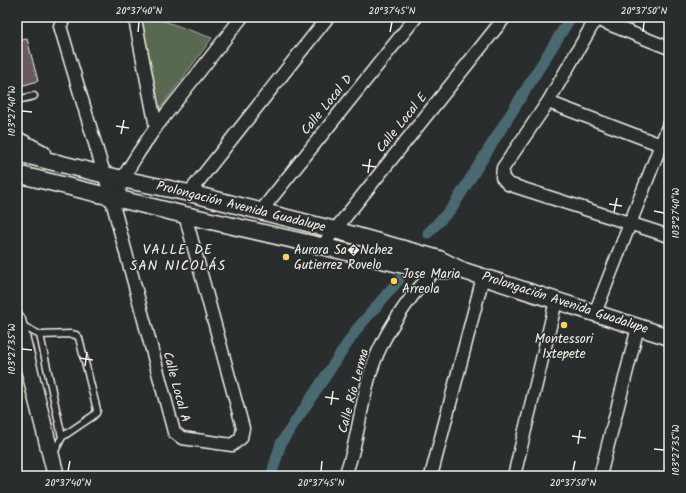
<svg xmlns="http://www.w3.org/2000/svg" width="686" height="493" viewBox="0 0 686 493" font-family="Kalam,sans-serif">
<style>
.green{fill:#596851;stroke:#a6ac9c}
.lines{fill:none;stroke-linecap:round;stroke-linejoin:round}
.canal{stroke:#4b696f;stroke-width:11}
.building{fill:#695962;stroke:#f4f1e8}
.service-casing{stroke:#f4f1e8;stroke-width:9}
.minor-casing{stroke:#f4f1e8;stroke-width:15}
.secondary-casing{stroke:#f4f1e8;stroke-width:19}
.service{stroke:#2a2d2e;stroke-width:6}
.minor{stroke:#2a2d2e;stroke-width:12}
.secondary{stroke:#2a2d2e;stroke-width:16}
.ticks{fill:none;stroke:#f4f1e8;stroke-width:1.5}
.poi-dot{fill:#ffd166;stroke:#2a2d2e;stroke-width:1.5}
.labels{text-anchor:middle;dominant-baseline:central;stroke-width:3;stroke-linejoin:round;paint-order:stroke}
.street-label{font-size:13px;fill:#f4f1e8;stroke:#2a2d2e}
.poi-label{font-size:13px;fill:#f4f1e8;stroke:#2a2d2e;text-anchor:start}
.neighbourhood-label{font-size:14px;letter-spacing:1px;fill:#f4f1e8;stroke:#2a2d2e}
.neatline{fill:none;stroke:#f4f1e8;stroke-width:1.5}
.ticks-label{font-size:10px;text-anchor:middle;fill:#f4f1e8}
</style>
<rect width="100%" height="100%" fill="#2a2d2e"/>
<filter id="ink" filterUnits="userSpaceOnUse"><feTurbulence type="fractalNoise" baseFrequency=".025" numOctaves="2"/><feDisplacementMap in="SourceGraphic" scale="8" xChannelSelector="R" yChannelSelector="G"/><feConvolveMatrix kernelMatrix="1 2 1 2 8 2 1 2 1" color-interpolation-filters="sRGB"/></filter>
<g filter="url(#ink)">
<path class="green" d="M138,17h15l59,21 -53,72z"/>
<g class="lines">
<path class="canal" d="M428,233l24,-25 119,-191
M271,476l10,-33 76,-114 42,-49"/>
</g>
<path class="building" d="M27,39l11,42 -21,6v-46z"/>
<g class="lines">
<g class="service-casing">
<path id="service" d="M17,100l17,-4
M21,325l19,10 31,-1 5,1 3,3 18,72 -1,3 -3,3 -31,21 -8,16
M40,335l22,102"/>
</g>
<g class="minor-casing">
<path id="minor" d="M65,17l-5,9 51,171 63,235 8,6 50,7 9,-7 2,-10 -58,-213
M132,17l3,2 21,108
M597,17l-49,85 -45,66 -1,9 6,7 161,52
M596,19l73,29
M548,102l121,46
M189,193l139,-176
M119,199l1,-13 2,-7 17,-27 17,-25 86,-110
M261,211l155,-194
M322,246l183,-229
M595,313l74,-189
M345,476c3,-9 6,-18 8,-26 9,-36 12,-73 29,-106 8,-17 20,-34 31,-49 8,-10 19,-19 24,-31
M431,476l52,-199
M514,476l42,-175
M600,476l38,-149"/>
</g>
<g class="secondary-casing">
<path id="secondary" d="M17,140l25,13
M17,153l105,26 67,14 146,37 90,25 14,4 22,11 22,7 186,60
M17,174l168,41 236,54 13,1h24
M17,320l39,156"/>
</g>
<use href="#service" class="service"/>
<use href="#minor" class="minor"/>
<use href="#secondary" class="secondary"/>
</g>
</g>
<path class="ticks" d="M138,32l1,-10M390,32l2,-10M643,32l1,-10M22,111l10,1M116,126l13,2M121,134l3,-14M362,165l14,2M368,173l2,-14M609,204l13,2M654,211l10,2M614,212l3,-14M22,349l10,1M79,358l14,2M85,366l2,-14M325,397l14,2M331,405l2,-14M572,436l14,2M578,444l2,-14M654,449l10,1M68,471l2,-10M321,471l1,-10M573,471l2,-10"/>
<g class="poi-dot">
<circle cx="286" cy="257" r="4"/>
<circle cx="394" cy="281" r="4"/>
<circle cx="564" cy="325" r="4"/>
</g>
<g class="labels">
<g class="street-label">
<text transform="translate(327 105) rotate(-51)">Calle Local D</text>
<text transform="translate(402 123) rotate(-51)">Calle Local E</text>
<text transform="translate(241 207) rotate(14)">Prolongación Avenida Guadalupe</text>
<text transform="translate(565 303) rotate(18)">Prolongación Avenida Guadalupe</text>
<text transform="translate(176 387) rotate(75)">Calle Local A</text>
<text transform="translate(354 391) rotate(-75)">Calle Río Lerma</text>
</g>
<g class="poi-label">
<text x="294" y="250">Aurora Sa�Nchez<tspan x="294" dy="15">Gutierrez Rovelo</tspan></text>
<text x="402" y="274">Jose Maria<tspan x="402" dy="15">Arreola</tspan></text>
<text x="564" y="339" text-anchor="middle">Montessori<tspan x="564" dy="15">Ixtepete</tspan></text>
</g>
<g class="neighbourhood-label">
<text x="178" y="250">VALLE DE<tspan x="178" dy="16">SAN NICOLÁS</tspan></text>
</g>
</g>
<rect width="686" height="493" fill="none" stroke="#2a2d2e" stroke-width="44"/>
<rect x="22" y="22" width="642" height="449" class="neatline"/>
<g class="ticks-label">
<text x="139" y="14">20°37'40"N</text>
<text x="392" y="14">20°37'45"N</text>
<text x="644" y="14">20°37'50"N</text>
<text transform="translate(11 111) rotate(-90)" y="4">103°27'40"W</text>
<text transform="translate(675 213) rotate(-90)" y="4">103°27'40"W</text>
<text transform="translate(11 349) rotate(-90)" y="4">103°27'35"W</text>
<text transform="translate(675 450) rotate(-90)" y="4">103°27'35"W</text>
<text x="68" y="486">20°37'40"N</text>
<text x="321" y="486">20°37'45"N</text>
<text x="573" y="486">20°37'50"N</text>
</g>
</svg>
